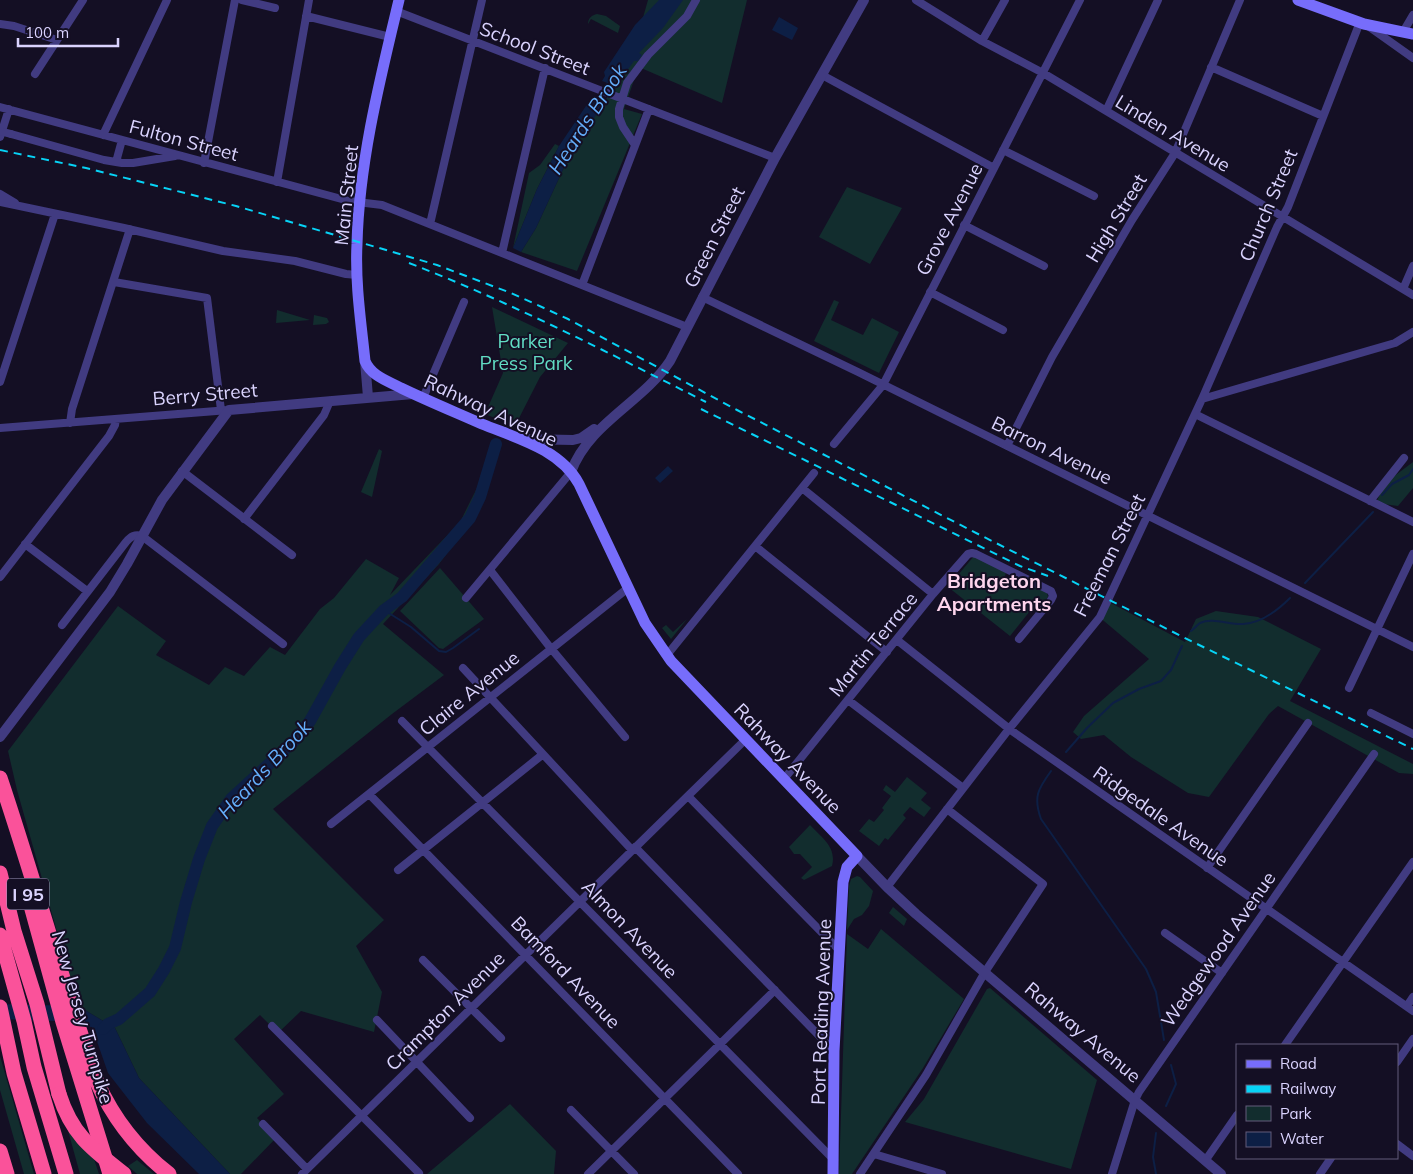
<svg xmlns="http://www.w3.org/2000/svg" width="1413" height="1174" viewBox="0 0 1413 1174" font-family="Mulish,sans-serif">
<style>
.green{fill:#122d2e}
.water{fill:#0d1f45}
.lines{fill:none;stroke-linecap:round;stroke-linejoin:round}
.stream{stroke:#0d1f45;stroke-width:2}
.river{stroke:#0d1f45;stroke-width:12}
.minor{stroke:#413b81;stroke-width:8}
.tertiary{stroke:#413b81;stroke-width:10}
.secondary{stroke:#776dfb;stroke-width:11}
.motorway{stroke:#fa529a;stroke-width:15}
.rail{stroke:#07d3f6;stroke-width:2;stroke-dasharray:8 6;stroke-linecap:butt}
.minor-bridge{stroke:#413b81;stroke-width:8}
.motorway-bridge{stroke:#fa529a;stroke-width:15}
.labels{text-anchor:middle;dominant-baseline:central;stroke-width:4;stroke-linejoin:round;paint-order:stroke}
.shield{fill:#140f24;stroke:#9f98bd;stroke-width:1}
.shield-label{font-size:18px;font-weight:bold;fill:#dad3fe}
.street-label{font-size:19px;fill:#dad3fe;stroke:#140f24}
.park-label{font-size:19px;fill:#61dcc3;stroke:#140f24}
.water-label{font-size:20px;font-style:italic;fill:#64aefb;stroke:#140f24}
.neighbourhood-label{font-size:20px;font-weight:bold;fill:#fed5ed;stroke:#140f24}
</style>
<rect width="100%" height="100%" fill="#140f24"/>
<path class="green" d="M648,0h99l-25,103 -81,-35 -7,12 -10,29 18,5 -65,157 -56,-19 15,-24 36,-78 58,-87z
M597,14l9,2 14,10 -2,7 -27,-14 -3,5c0,-6 4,-9 9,-10z
M555,144l4,2 -22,43 -24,59 16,-75 11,-8z
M847,187l55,21 -32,56 -51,-27z
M834,300l5,2 -8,18 32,15 9,-17 27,14 -20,41 -65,-32z
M492,307l76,36 -28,34 -25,49 -30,-12 18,-41z
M277,310l33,10 -34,3z
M314,315l13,3 2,4 -3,2 -13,1z
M491,442l10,4 -21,63 -41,55 -56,60 61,51 -52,39 -119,95 111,111 -28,26 26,46 -8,40 -73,-21 -23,22 -18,-18 -26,24 50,55 -27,24 19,20 -35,36h-11l-91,-96 -24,-50 -37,-22 -61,-216 -9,-39 110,-145 48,35 -10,14 53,30 16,-18 19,9 26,-29 15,8 35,-46 14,-11 32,-39 33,19 -9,17 70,-73 17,-34z
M379,449l3,2 -10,46 -11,-5z
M1413,462v26l-15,18 -22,-3 9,-20z
M974,556l32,17 -2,5 18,9 3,-5 22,10 1,5 -5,7 -5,-3 -28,35 -62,-49z
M440,568l44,51 -41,30 -4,-1 -39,-37z
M1107,601l78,41 11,-23 20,-8 42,6 63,32 -31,52 123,63v10l-14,-1 -121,-67 -9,8 -60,83 -21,-4 -57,-36 -27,-22 -23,4 -8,-7 11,-16 65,-57 -51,-43z
M687,619l-16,20 -9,-11 4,-3 7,7z
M907,777l20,16 -6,7 10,8 -7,9 -14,-10 -7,8 3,3 -18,22 -3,-2 -6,8 -20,-15 10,-12 5,3 10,-12 -2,-2 9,-12 -8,-6 3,-5 9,7z
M810,825c12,13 27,22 22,41l-28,14 -3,-2 11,-11 -12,-13h-6l-5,-7z
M857,876l3,1 13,14 -4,15 -7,9 -8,4 -7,11 2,-44 2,-7z
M893,907l14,12 -3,7 -15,-13z
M881,929l83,70 -41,69 -71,106h-13l8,-240 21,15z
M990,988l107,92 -26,89 -166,-47 19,-23 63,-110z
M0,1056l34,118h-10l-24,-84z
M510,1104l46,47 -2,23h-127z
M67,1127l25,26 7,21h-19z
M137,1160l17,14h-17l-9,-8z"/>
<path class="water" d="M659,0h24l-20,28 -24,25 3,2 -4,6h-4l-18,25 -14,-5 3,-5 -1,-4 31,-47z
M779,17l19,11 -6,12 -20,-10z
M592,97l13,5 -33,48 -36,78 -15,24 -8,-4 24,-59 22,-43z
M668,466l5,5 -13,12 -5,-5z
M0,1004l78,2 37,22 24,50 91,96h-31l-52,-51 -39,-50 -16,-46 -12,-1 -1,-4 -79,-3z"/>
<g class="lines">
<path class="stream" d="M603,90l6,-9
M1382,495l10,-11 17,-9 4,-6
M1305,583l68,-71
M384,610l27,17 28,24 7,1 7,-4 26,-19
M1191,631c3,-2 6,-6 9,-8 12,-6 30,2 43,1 19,-1 35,-14 47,-26
M1066,752l21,-24 26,-25 26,-14 22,-8 10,-11 11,-24
M1051,771c-13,18 -18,26 -10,48l105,150 10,23 8,48
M1166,1106l10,-22 -5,-19
M1156,1133l-3,24 3,17"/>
<path class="river" d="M103,1029l5,-5 11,-5 31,-27 14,-22 11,-22 11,-46 13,-43 13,-33 19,-27 64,-59 15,-19 30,-54 19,-30 25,-27 18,-13 68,-79 10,-21 16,-53"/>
<path class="minor" d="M242,0l33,8
M916,0l66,41 61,32 370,222
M396,11l379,147
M306,16l84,21
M0,24l14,2 43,14
M1368,26l45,32
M1403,32l10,-17
M982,41l23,-41
M1211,67l112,49
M35,74l48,-74
M822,75l172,93
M0,107l349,94 33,4 305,122
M1106,111l52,-111
M11,134l93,26 18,3h11l42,-7
M103,135l64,-135
M0,137l9,-28
M635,145l-12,-18 -4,-10v-8l8,-26 21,-28 39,-39 9,-16
M1003,150l91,46
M116,162l6,-22
M204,163l31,-163
M277,182l32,-182
M0,194l15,9
M0,202l124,26 99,23 72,10 51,13 11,1
M430,224l52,-224
M964,225l80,41
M502,253l43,-185
M114,282l93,16 14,112
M582,285l67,-176
M1403,289l10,-23
M930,292l73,38
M702,297l156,75 555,275
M0,382l55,-168
M423,398l41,-96
M1202,399l75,-172 11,-20 72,-185
M1195,414l218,108
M70,423l2,-14 58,-180
M0,428l229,-18
M834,444l49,-59 197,-385
M1007,446l45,-89 80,-137 43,-67 65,-153
M182,471l110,84
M802,488l131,106
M1370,501l34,-43
M244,519l80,-104 6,-14
M25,544l62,47
M755,546l132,106
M490,570l59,76 76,91
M0,577l109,-141 6,-11 1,-6
M466,598l105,-126
M62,625l64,-83c5,-6 9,-8 16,-6l141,108
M897,640l115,91 401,280
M667,655l147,-182
M463,668l169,182
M1349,688l64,-134
M848,700l115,88
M1371,713l42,21
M402,721l432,439
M784,779l149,-185 35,-40 4,-1 4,1 75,37 2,5 -2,4 -32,39
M369,794l369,380
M688,796l151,154
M331,824l297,-236
M635,847l199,204
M1207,868l101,-145
M398,870l144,-115
M887,887l122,-158 91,-112 102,-218 193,-56 18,-11
M1165,933l57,40
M423,960l78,78
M1407,1006l6,-9
M377,1020l93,98
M272,1026l147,147
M1285,1045l128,-183
M1397,1062l16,-23
M571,1110l63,64
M263,1124l44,45
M1397,1144l16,12
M874,1154l68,20
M1205,1161l32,-46
M302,1174l444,-435
M588,1174l187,-184
M860,1174l66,-99 59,-103 58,-88 -96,-75
M1112,1174l23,-74 4,-8 235,-338
M1320,1174l11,-16"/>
<path class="tertiary" d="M365,361l3,36
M522,439l51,1 8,-2 13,-9
M571,472c18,-49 71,-69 99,-111l105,-203 89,-158
M0,737l110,-145 17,-28 35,-64 67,-90 184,-16
M857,856l30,31 29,27 305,260"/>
<path class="secondary" d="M399,0c-19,79 -40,162 -42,244 -2,39 4,78 8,117 6,15 23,20 36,27 27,13 54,24 81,36 34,14 78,25 97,60l66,139 26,38 186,195 -10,11 -4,15 -9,169 -1,123
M1298,0l66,24 49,10"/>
<path class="motorway" d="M0,778c34,101 62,204 97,304 17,38 40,67 72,92
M0,873l14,58 23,73 22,90
M30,902l33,120 47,152
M0,935l24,86 10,46 32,107
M0,1007l14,66 30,101
M0,1151l7,23"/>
<path class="rail" d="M0,150l86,18 150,38 201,59 74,28 57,26 169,91 245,126 211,106 220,107
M409,263c101,39 200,90 297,139
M701,409l319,157 28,10"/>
<path class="minor-bridge" d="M0,131l11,3"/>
<path class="motorway-bridge" d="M59,1094c13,41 33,55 65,80"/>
</g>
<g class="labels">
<rect class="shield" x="7" y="878.5" width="42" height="31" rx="4"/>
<g class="shield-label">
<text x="28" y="894">I 95</text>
</g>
<g class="street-label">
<text transform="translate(535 48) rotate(21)">School Street</text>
<text transform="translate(1173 133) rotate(31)">Linden Avenue</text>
<text transform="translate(184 140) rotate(15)">Fulton Street</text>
<text transform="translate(346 195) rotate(-84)">Main Street</text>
<text transform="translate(1268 205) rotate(-67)">Church Street</text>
<text transform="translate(1116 218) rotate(-59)">High Street</text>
<text transform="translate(949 219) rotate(-63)">Grove Avenue</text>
<text transform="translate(714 237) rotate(-63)">Green Street</text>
<text transform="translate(205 394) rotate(-5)">Berry Street</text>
<text transform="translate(491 410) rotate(25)">Rahway Avenue</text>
<text transform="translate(1052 450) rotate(26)">Barron Avenue</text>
<text transform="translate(1109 555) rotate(-63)">Freeman Street</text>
<text transform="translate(873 644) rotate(-51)">Martin Terrace</text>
<text transform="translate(469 693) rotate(-39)">Claire Avenue</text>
<text transform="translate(788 758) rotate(46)">Rahway Avenue</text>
<text transform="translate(1161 816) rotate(35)">Ridgedale Avenue</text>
<text transform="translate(630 929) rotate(46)">Almon Avenue</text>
<text transform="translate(1218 949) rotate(-55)">Wedgewood Avenue</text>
<text transform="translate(566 972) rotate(46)">Bamford Avenue</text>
<text transform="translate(445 1011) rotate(-45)">Crampton Avenue</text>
<text transform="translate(821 1012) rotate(-88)">Port Reading Avenue</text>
<text transform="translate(83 1017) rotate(74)">New Jersey Turnpike</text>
<text transform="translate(1083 1032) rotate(40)">Rahway Avenue</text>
</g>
<g class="park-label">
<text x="526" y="341">Parker<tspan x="526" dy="22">Press Park</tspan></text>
</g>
<g class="water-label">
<text transform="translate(587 119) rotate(-57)">Heards Brook</text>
<text transform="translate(264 769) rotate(-47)">Heards Brook</text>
</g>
<g class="neighbourhood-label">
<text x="994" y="580">Bridgeton<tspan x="994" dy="23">Apartments</tspan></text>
</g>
</g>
<rect x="1236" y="1044" width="162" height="115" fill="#140f24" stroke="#635d7b"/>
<rect x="1246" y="1060" width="25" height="8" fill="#776dfb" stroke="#635d7b"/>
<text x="1280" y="1069" font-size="15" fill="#dad3fe">Road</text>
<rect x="1246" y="1085" width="25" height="8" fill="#07d3f6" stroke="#635d7b"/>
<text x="1280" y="1094" font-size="15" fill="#dad3fe">Railway</text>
<rect x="1246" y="1106" width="25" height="15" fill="#122d2e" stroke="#635d7b"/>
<text x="1280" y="1119" font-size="15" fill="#dad3fe">Park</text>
<rect x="1246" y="1132" width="25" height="15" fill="#0d1f45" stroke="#635d7b"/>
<text x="1280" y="1144" font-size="15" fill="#dad3fe">Water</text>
<path d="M18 38v8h100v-8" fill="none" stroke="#dad3fe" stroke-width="2.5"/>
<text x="25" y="38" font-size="15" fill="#dad3fe" stroke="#140f24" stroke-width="4" paint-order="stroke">100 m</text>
</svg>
